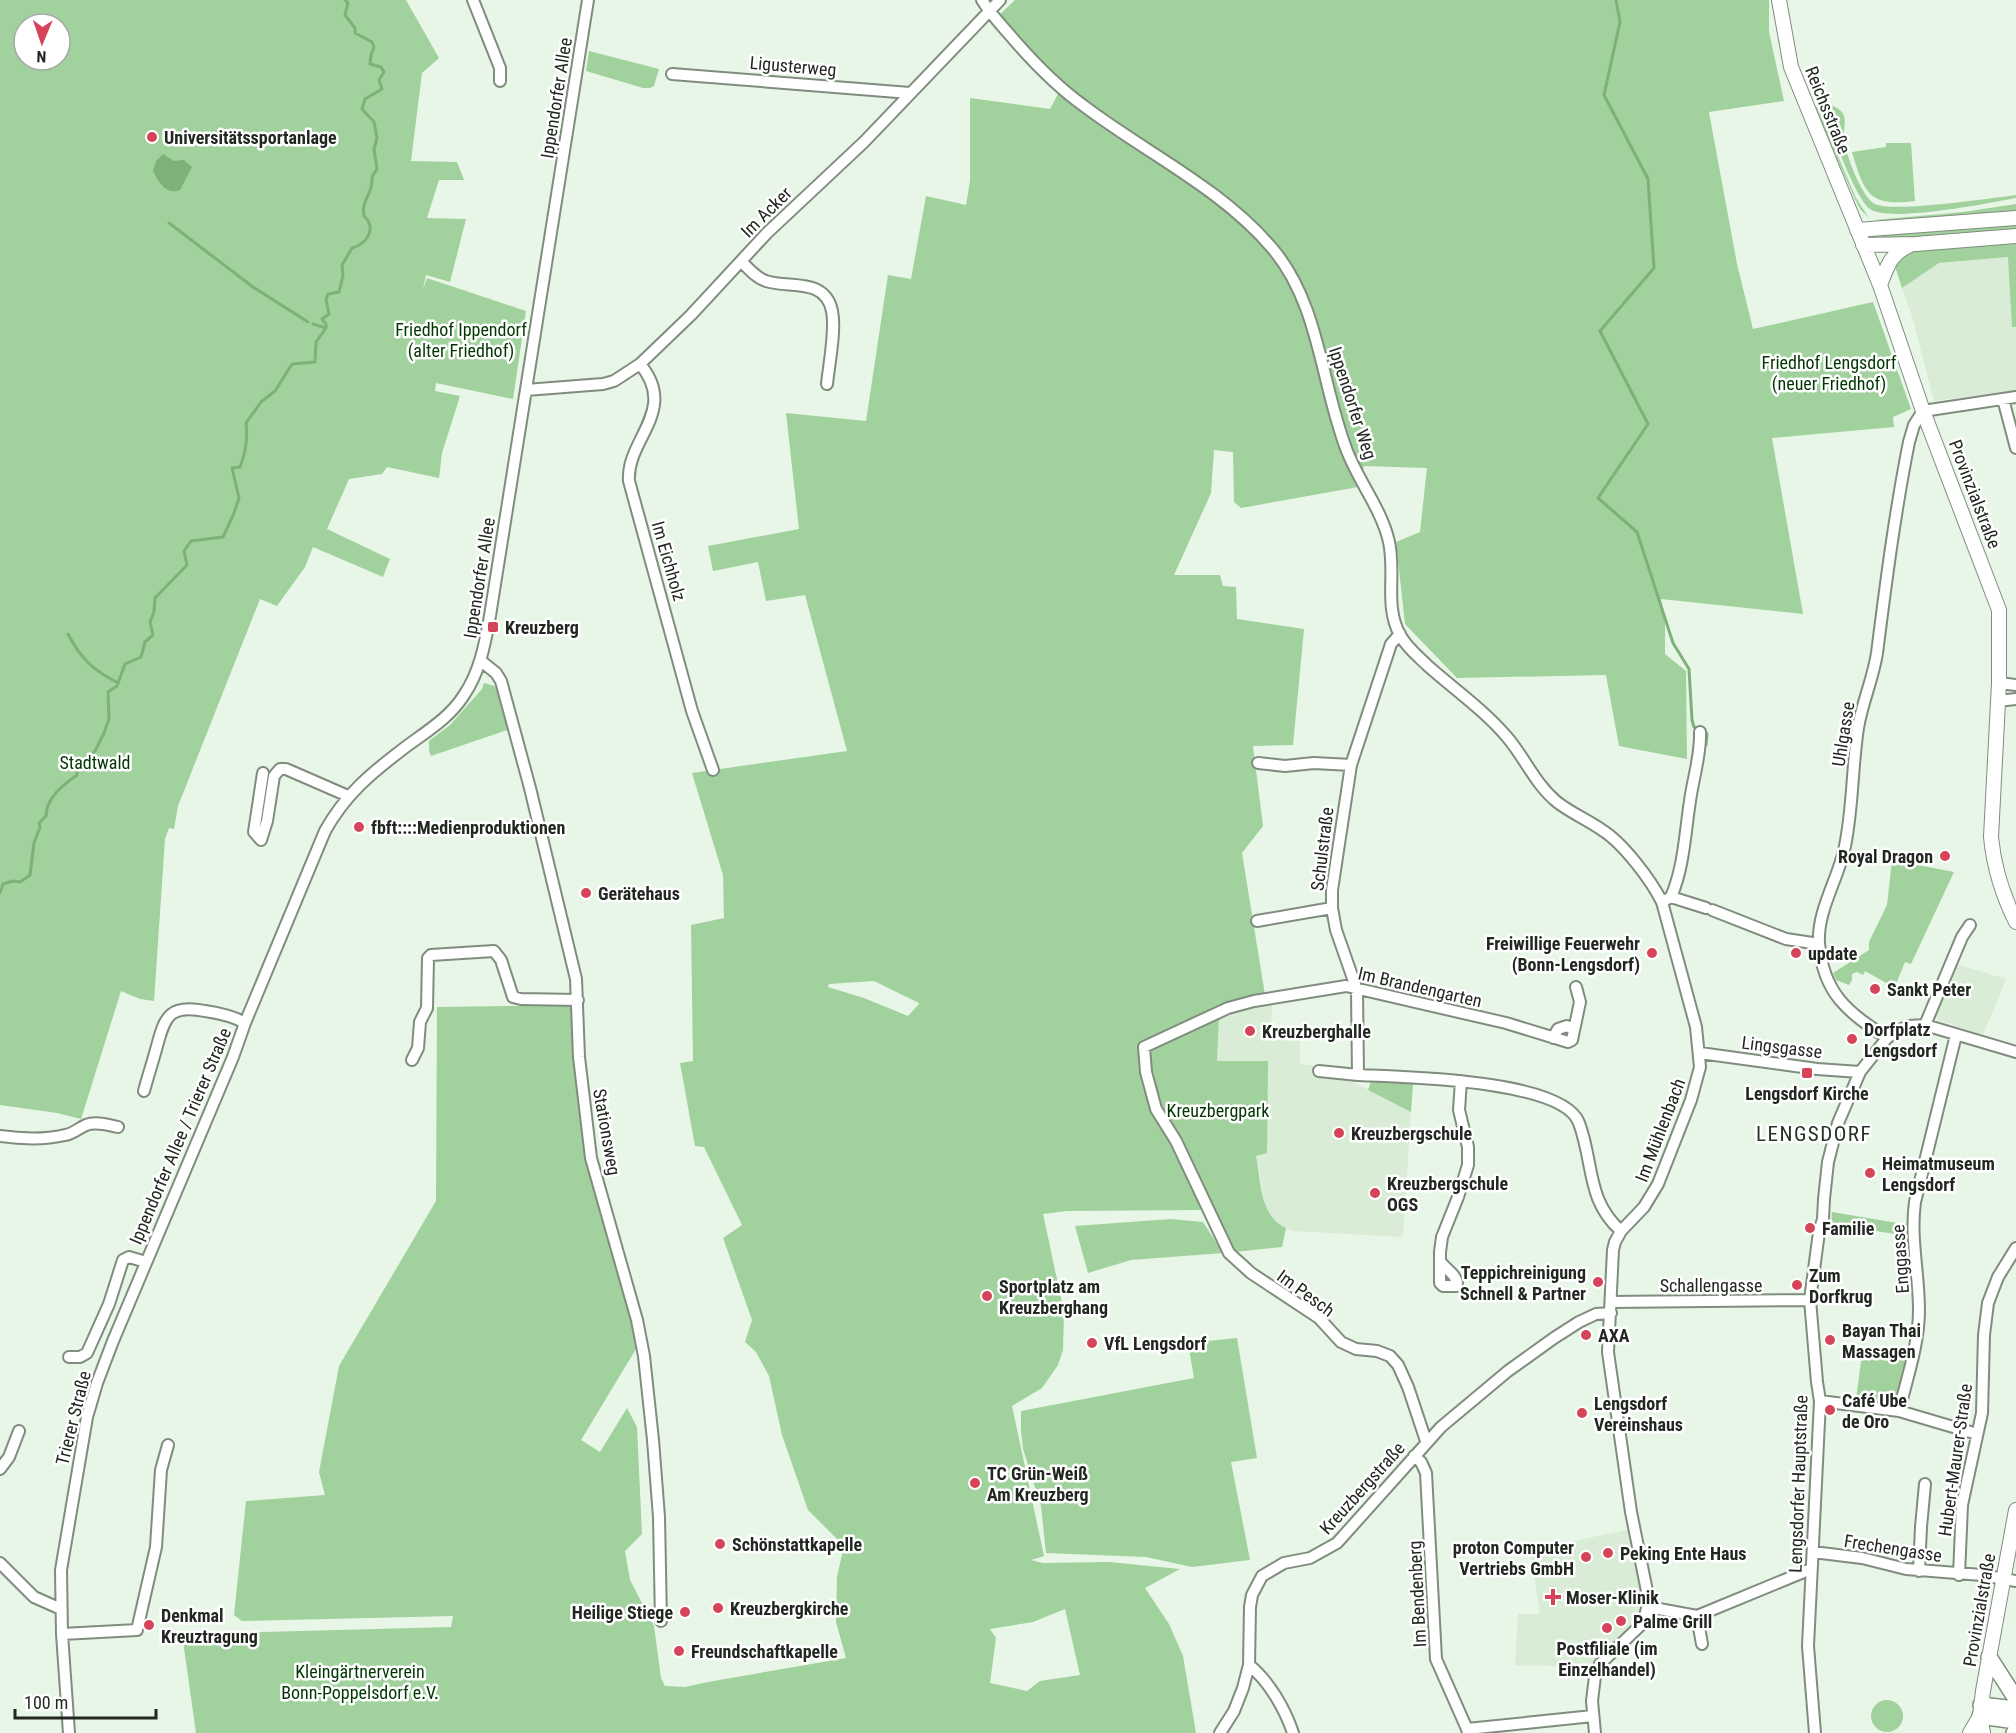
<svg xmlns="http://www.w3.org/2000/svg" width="2016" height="1733" viewBox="0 0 2016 1733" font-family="'Roboto Condensed',sans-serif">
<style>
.built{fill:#d8ecd6}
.green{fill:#a1d19d;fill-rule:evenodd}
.water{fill:#7db179}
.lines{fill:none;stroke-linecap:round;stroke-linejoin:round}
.stream{stroke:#7db179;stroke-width:3}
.minor-casing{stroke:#808d7e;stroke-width:14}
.major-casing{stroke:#808d7e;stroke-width:16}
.highway-casing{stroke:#808d7e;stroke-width:18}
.minor{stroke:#fff;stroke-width:10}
.major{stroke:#fff;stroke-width:14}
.highway{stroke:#fff;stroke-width:15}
.poi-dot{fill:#d54459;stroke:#fff;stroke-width:2}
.labels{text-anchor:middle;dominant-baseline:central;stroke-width:5;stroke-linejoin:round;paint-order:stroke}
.street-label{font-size:18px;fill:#222721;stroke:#fff}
.poi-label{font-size:18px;font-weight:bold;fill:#222721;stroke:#fff;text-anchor:start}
.park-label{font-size:18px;fill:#003700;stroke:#fff}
.quarter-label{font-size:21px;letter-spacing:1.5px;fill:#273226;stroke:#fff}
</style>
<rect width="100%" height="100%" fill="#e7f6e6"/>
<path class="built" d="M2009,257l3,69 4,1v63l-82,11 -22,-85 -10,-28 37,-25z
M1956,964l50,15 -23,56 -45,-15 -3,-6z
M1272,1004l-1,27 29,2v31l19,2 33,12 3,5 56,29 -8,125 -109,-6 -17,-6 -11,-16 -10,-53 12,-95h-51l2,-45z
M1632,1529l15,73 -11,25 -44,40 -77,-2 3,-51h22l-10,-64z"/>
<path class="green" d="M0,0h406l33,58 -17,15 -11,88 46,1 7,18h-25l-12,38 39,1 -16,63 -24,-7 -3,14 4,-11 99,33 -13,88 -77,-16 -1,8 25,5 -18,57 -3,25 -52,-11 -5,7 -33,5 -22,50 63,30 -7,18 -70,-30 -8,20 -28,39 -17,-7 -82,207 -4,23 -5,-1 -4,11 -11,162 -14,-2 -19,-8 -40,128 -24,-6 -57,-8zM24,24h36v36h-36z
M1015,0h754v32l15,69 -75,11 28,152 16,65 120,-27 38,107 -18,8 1,10 -122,11 31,176 -142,-15 4,25v30l21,17 1,88 -68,-13 -13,-71 -149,3 -52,-54 -9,-82 24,-10 7,-64 -63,-2 -6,21 -117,21 -7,-6 -1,-50 -19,-2 -3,43 -37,82h46l3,11 13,1 1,32 67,10 -11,116 -40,1 10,80 -21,27 23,142 -52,13 -72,35 3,30 59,133 -3,4 -133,1 -24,3 21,98 -1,38 -5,15 -16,23 -30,18 32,150 -13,4 12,3 66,-1 71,7 -35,19 24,36 14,32 13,77h-1000l-14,-99 269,-7 2,-11 -211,5 -8,-6 12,-114 79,-6 -6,-23 20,-106 97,-165 1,-194 138,-2 -1,55 14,97 51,187 -58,96 19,12 27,-44 10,19 5,107 -17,17 5,29 24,46 7,52 4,8 20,1 23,-5 138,-24 -10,-36 1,-45 7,-31 -36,-36 -26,-75 -13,-59 -13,-24 -11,-10 7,-22 -29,-82 19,-13 -38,-78 -9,-1 -15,-83 13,-2 -2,-136 33,-7 -1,-43 -31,-102 155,-22 -42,-156 -39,6 -8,-39 -45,9 -5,-25 91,-17 -13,-116 80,8 22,-146 23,4 15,-83 40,9 4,-24v-83l80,11 8,-15 -33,-34 -33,-38zM874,981l45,22v1l-11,12 -44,-18 -36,-11 1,-3zM1065,1609l15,66 -40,6 -13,10 -37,-8 6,-45 -6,-9 43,-7z
M589,51l70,18 -5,17 -4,2h-7l-57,-17z
M1826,103c6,2 16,6 18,13 2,7 -1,16 0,23 1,14 18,59 31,65 16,9 118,-6 141,-9v3c-26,5 -128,25 -146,11 -16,-12 -40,-83 -49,-105z
M1817,107l39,91 13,20 -9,-9 -6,-12 -39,-89z
M1886,143h25l4,58c-46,6 -51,-8 -63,-49l34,-5z
M2016,204v7l-126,10 -15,-1 88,-8z
M2016,224v7l-133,10 -3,-7z
M2016,243v84h-4l-4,-70 -69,6 -37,25 -8,-25 14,-12z
M484,683l11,3 15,43 -79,27 -2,-6v-9l21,-16 32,-36z
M1892,860l62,12 -43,92 -6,-2 -9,22 -6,-4 -2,4 -23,-13 -2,4 -6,-3 -5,2v6l-3,5 -13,-5 -3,-7 36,-23v-8l18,-37z
M1219,1016l-2,45h51l-1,92 -11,3c5,25 4,61 30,72l-4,19 -47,5 -6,-7 -70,-137 -5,-16 -7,-43z
M1371,1081l42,3 -2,28 -43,-22z
M1832,1212l77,13 -1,11 -77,-12z
M1171,1219l32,3 20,31 -92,7 -43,13 -13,-47z
M1237,1338l20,120 -26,4 19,98 -58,7 -46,-10 -100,-4 -5,-47 -18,-57 -2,-19v-19l173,-33 -6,-35z
M1863,1347l45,5 -12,46c-9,9 -28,2 -40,1z
M1664,1615l14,3 1,2 -31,8 -2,-1 6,-6z
M1871 1716a16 16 0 1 1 32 0a16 16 0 1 1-32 0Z"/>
<path class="water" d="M163,154l11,7 10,-1 8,7 -12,23c-14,5 -21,-7 -27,-19l3,-10z"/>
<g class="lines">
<path class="stream" d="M1616,0l4,22 -16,73 44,84 6,89 -54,63 48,93 -50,74 39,34 36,111 16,26 3,51 2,7 4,1
M169,223l84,64 55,35
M313,324l13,4
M68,634c13,25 25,36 50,49
M1704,730l3,4 -1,11
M0,893l3,-9 10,-3 7,1 10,-7 4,-32 6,-16 -1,-4 7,-7c0,-18 17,-31 31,-41v-8l18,-16 9,-18 5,-14 -1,-27 9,-6 8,-22 16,-7 4,-15 8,-7 -3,-13 4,-10 1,-14 32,-33 -3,-14 7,-10 32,-4 11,-24 5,-15 -7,-30 8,-1c6,-15 8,-28 6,-44l15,-21 14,-11 17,-27 23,-2 1,-20 10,-14v-4l-4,-5 7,-5 -3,-14 2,-6 11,-2 4,-16 -1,-11 10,-17c15,-4 25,-20 12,-32 -3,-18 9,-20 8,-39l5,-8 -3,-20 3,-11 -3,-16 -12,-13 3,-10 17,-10 -3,-9 5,-8 -3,-5 -11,-3 1,-9 3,-8 -2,-5 -17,-9v-5l-10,-13 3,-12 -3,-3"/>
<g class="minor-casing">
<path id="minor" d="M473,0l27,68v13
M982,0c9,15 22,28 33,41 21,24 44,47 69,65 62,47 137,82 188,142 48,56 49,137 75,203 12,31 35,59 42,91 7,32 -5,64 11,93 7,13 18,21 28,31 26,23 56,44 79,71 18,21 28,47 50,65 14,11 31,18 45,28 21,13 49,50 60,72l34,125 4,40 -9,33 -33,84 -14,23 -23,24 -6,11 -2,8 -5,102 23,160 18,89 -6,22 -43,41 -5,12 -3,25 3,32
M672,74l238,19
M741,261c7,7 15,17 25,20 23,8 59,-4 66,30 4,19 -3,53 -5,73
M640,364c39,47 -14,75 -11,117l63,230 21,59
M526,390l77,-6 11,-3 26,-17 51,-49 76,-82 97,-91 136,-142
M2003,399l13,49
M1400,634l-9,10 -40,121 -19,125v18l4,22 21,60 1,85c42,2 205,4 221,48 15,40 7,77 42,108
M481,661l15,12 5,8 29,107 46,191 3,78 12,101 46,162 7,36 9,84 6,77 2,104
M1999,683l17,2
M1998,701l18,-2
M1258,763l27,3 29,-3 37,2
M263,773l-9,59 7,8 6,-19 7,-45 6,-7h6l62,27
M1671,897l35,11
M1662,902l9,-5c13,-30 14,-64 19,-96 3,-23 11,-46 10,-69
M1712,910l74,29 33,5
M1257,921l75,-13
M1925,1025l37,-88 8,-12
M1553,1038l5,-9 9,-3 7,4
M1887,1038c-39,-26 -64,-44 -68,-95 -2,-33 20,-65 26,-97 8,-39 7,-79 13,-118 4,-25 15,-49 19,-75 9,-71 18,-141 32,-211l5,-17 9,-14 93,-14
M1700,1053l117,16 43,3
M412,1060l6,-12 2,-26 7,-14 1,-50 3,-3 63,-4 7,9 12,37 8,2 57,1
M1319,1071l39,4
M144,1091c4,-15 9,-30 13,-45 8,-30 13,-42 48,-35 14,2 28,5 40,12
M0,1136c21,3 44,4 65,-1 8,-1 14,-7 21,-10 10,-4 22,0 32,2
M1440,1261c5,8 16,13 17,22l-1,3h-13l-3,-3v-31l2,-15 16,-40 10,-32v-18l-9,-37 2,-29
M1611,1302l199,-2
M69,1357h11l7,-4 22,-49 14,-44 6,-3 17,5
M1820,1401l79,10 78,23
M1899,1411c8,-33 20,-67 20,-101 0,-37 -9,-72 -4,-108l41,-167
M1426,1441l-18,-54 -10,-22 -8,-9 -13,-5 -21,-2 -15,-7 -22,-24 -68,-45 -22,-20 -53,-112 -20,-32 -10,-37 -2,-25 84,-39 26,-7 92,-15 160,37 62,19 4,-2 8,-38 -4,-15
M1414,1456l7,6 5,11 10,186 31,70
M0,1469l9,-12 10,-26
M1813,1552l49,6 44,11 76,6 34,6
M0,1563l34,34 27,12
M1919,1571l2,-44 4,-43
M1959,1575l3,-70 20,-92 2,-78 4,-32 10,-26 18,-29
M1648,1607l49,9 114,-47
M1697,1616l5,28
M62,1634l75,-4 19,-83 5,-77 7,-25
M1249,1665c20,16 36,44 44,68
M69,1733l-7,-99 -1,-64 26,-153 10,-34 16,-42 120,-284 12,-34 80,-192c20,-36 45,-57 78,-82 21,-16 47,-31 61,-54 15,-22 20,-47 25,-73l99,-622
M1220,1733l14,-22 9,-23 6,-23 1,-58 2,-12 10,-19 22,-13 26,-5 27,-15 104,-116 67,-56 46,-33 25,-16 17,-8 15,-1
M1468,1733l-1,-4 126,-13
M1815,1733l-7,-87 12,-245 -3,-19 -7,-82 9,-68 4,-13 1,-20 4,-37 10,-39 22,-51 27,-34 10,-7 12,-5 16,-1 91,27"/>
</g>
<g class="major-casing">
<path id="major" d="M1779,0l12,67 89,218 43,126 76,199v73l-8,154c3,31 11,57 25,85
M1857,230l159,-12
M1863,245l53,-1 100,-8
M1880,285c7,-18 11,-33 31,-40
M1970,1733l10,-17
M1983,1733l-3,-17 3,-25 33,-181"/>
</g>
<g class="highway-casing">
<path id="highway" d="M1989,1657l27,42
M1981,1705l35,4
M1980,1716l36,5
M2014,1733l2,-1"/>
</g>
<use href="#minor" class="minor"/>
<use href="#major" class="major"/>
<use href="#highway" class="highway"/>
</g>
<g class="poi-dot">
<circle cx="152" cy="137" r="6"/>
<rect x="487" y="621" width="12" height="12" rx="3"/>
<circle cx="359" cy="827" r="6"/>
<circle cx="1945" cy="856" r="6"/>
<circle cx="586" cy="893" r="6"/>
<circle cx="1652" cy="953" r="6"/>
<circle cx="1796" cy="953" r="6"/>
<circle cx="1875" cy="989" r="6"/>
<circle cx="1250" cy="1031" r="6"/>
<circle cx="1852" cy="1039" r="6"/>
<rect x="1801" y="1067" width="12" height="12" rx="3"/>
<circle cx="1339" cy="1133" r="6"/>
<circle cx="1870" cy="1173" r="6"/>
<circle cx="1375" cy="1193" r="6"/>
<circle cx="1810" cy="1228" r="6"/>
<circle cx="1598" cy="1282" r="6"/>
<circle cx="1797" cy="1285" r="6"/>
<circle cx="987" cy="1296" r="6"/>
<circle cx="1586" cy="1335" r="6"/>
<circle cx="1830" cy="1340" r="6"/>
<circle cx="1092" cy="1343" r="6"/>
<circle cx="1830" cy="1410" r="6"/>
<circle cx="1582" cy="1413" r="6"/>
<circle cx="975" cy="1483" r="6"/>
<circle cx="720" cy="1544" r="6"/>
<circle cx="1608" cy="1553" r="6"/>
<circle cx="1586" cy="1557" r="6"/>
<path d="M1550 1588h6v6h6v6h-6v6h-6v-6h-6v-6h6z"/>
<circle cx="718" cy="1608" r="6"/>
<circle cx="685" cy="1612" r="6"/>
<circle cx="1621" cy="1621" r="6"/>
<circle cx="149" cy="1625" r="6"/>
<circle cx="1607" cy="1628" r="6"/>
<circle cx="679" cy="1651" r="6"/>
</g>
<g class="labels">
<g class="street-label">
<text transform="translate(793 66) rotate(5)">Ligusterweg</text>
<text transform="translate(556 98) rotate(-81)">Ippendorfer Allee</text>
<text transform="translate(1828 110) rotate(68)">Reichsstraße</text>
<text transform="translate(766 212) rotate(-45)">Im Acker</text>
<text transform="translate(1353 403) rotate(72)">Ippendorfer Weg</text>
<text transform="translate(1975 494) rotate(69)">Provinzialstraße</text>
<text transform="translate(669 561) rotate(74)">Im Eichholz</text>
<text transform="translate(479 578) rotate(-81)">Ippendorfer Allee</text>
<text transform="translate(1843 734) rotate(-81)">Uhlgasse</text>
<text transform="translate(1322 849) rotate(-83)">Schulstraße</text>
<text transform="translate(1420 987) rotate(13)">Im Brandengarten</text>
<text transform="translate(1782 1047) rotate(7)">Lingsgasse</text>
<text transform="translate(1660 1130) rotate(-69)">Im Mühlenbach</text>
<text transform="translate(607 1132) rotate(80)">Stationsweg</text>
<text transform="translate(180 1136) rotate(-67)">Ippendorfer Allee / Trierer Straße</text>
<text transform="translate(1900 1259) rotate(-94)">Enggasse</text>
<text x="1711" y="1285">Schallengasse</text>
<text transform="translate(1306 1293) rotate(36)">Im Pesch</text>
<text transform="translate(73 1418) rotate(-76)">Trierer Straße</text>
<text transform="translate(1955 1460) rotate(-82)">Hubert-Maurer-Straße</text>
<text transform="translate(1798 1484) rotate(-88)">Lengsdorfer Hauptstraße</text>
<text transform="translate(1362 1488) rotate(-48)">Kreuzbergstraße</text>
<text transform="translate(1893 1548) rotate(9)">Frechengasse</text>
<text transform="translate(1417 1594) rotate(-93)">Im Bendenberg</text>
<text transform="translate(1979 1610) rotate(-80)">Provinzialstraße</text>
</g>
<g class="poi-label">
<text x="164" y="137">Universitätssportanlage</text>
<text x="505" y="627">Kreuzberg</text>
<text x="371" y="827">fbft::::Medienproduktionen</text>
<text x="1933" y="856" text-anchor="end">Royal Dragon</text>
<text x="598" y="893">Gerätehaus</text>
<text x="1640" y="943" text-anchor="end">Freiwillige Feuerwehr<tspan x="1640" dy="21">(Bonn-Lengsdorf)</tspan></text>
<text x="1808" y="953">update</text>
<text x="1887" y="989">Sankt Peter</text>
<text x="1864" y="1029">Dorfplatz<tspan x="1864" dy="21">Lengsdorf</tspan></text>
<text x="1262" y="1031">Kreuzberghalle</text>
<text x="1807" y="1093" text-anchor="middle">Lengsdorf Kirche</text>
<text x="1351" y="1133">Kreuzbergschule</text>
<text x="1882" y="1163">Heimatmuseum<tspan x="1882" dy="21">Lengsdorf</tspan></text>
<text x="1387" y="1183">Kreuzbergschule<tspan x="1387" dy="21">OGS</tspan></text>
<text x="1822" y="1228">Familie</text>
<text x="1586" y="1272" text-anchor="end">Teppichreinigung<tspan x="1586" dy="21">Schnell &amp; Partner</tspan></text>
<text x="1809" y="1275">Zum<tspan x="1809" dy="21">Dorfkrug</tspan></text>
<text x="999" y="1286">Sportplatz am<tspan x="999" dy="21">Kreuzberghang</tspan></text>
<text x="1842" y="1330">Bayan Thai<tspan x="1842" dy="21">Massagen</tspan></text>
<text x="1598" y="1335">AXA</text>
<text x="1104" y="1343">VfL Lengsdorf</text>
<text x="1842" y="1400">Café Ube<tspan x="1842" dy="21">de Oro</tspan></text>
<text x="1594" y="1403">Lengsdorf<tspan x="1594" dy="21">Vereinshaus</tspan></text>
<text x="987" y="1473">TC Grün-Weiß<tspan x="987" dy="21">Am Kreuzberg</tspan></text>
<text x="732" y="1544">Schönstattkapelle</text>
<text x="1574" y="1547" text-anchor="end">proton Computer<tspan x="1574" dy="21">Vertriebs GmbH</tspan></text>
<text x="1620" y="1553">Peking Ente Haus</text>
<text x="1566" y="1597">Moser-Klinik</text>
<text x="730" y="1608">Kreuzbergkirche</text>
<text x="673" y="1612" text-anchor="end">Heilige Stiege</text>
<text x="161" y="1615">Denkmal<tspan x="161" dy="21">Kreuztragung</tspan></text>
<text x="1633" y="1621">Palme Grill</text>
<text x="1607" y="1648" text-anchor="middle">Postfiliale (im<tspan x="1607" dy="21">Einzelhandel)</tspan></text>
<text x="691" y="1651">Freundschaftkapelle</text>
</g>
<g class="park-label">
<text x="461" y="329">Friedhof Ippendorf<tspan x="461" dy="21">(alter Friedhof)</tspan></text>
<text x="1829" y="362">Friedhof Lengsdorf<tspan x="1829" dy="21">(neuer Friedhof)</tspan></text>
<text x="95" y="762">Stadtwald</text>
<text x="1218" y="1110">Kreuzbergpark</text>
<text x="360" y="1671">Kleingärtnerverein<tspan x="360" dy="21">Bonn-Poppelsdorf e.V.</tspan></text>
</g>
<g class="quarter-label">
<text x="1814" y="1134">LENGSDORF</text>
</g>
</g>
<g transform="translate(42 42) rotate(182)"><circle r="28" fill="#ffffff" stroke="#a7a9a6" stroke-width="1.5"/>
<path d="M0-4.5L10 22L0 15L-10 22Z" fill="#d54459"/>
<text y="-9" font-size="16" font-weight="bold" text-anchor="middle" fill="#222721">N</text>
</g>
<path d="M15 1709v9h141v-9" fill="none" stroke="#222721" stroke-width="3"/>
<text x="24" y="1709" font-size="18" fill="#222721" stroke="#ffffff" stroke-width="4.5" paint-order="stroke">100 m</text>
</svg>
